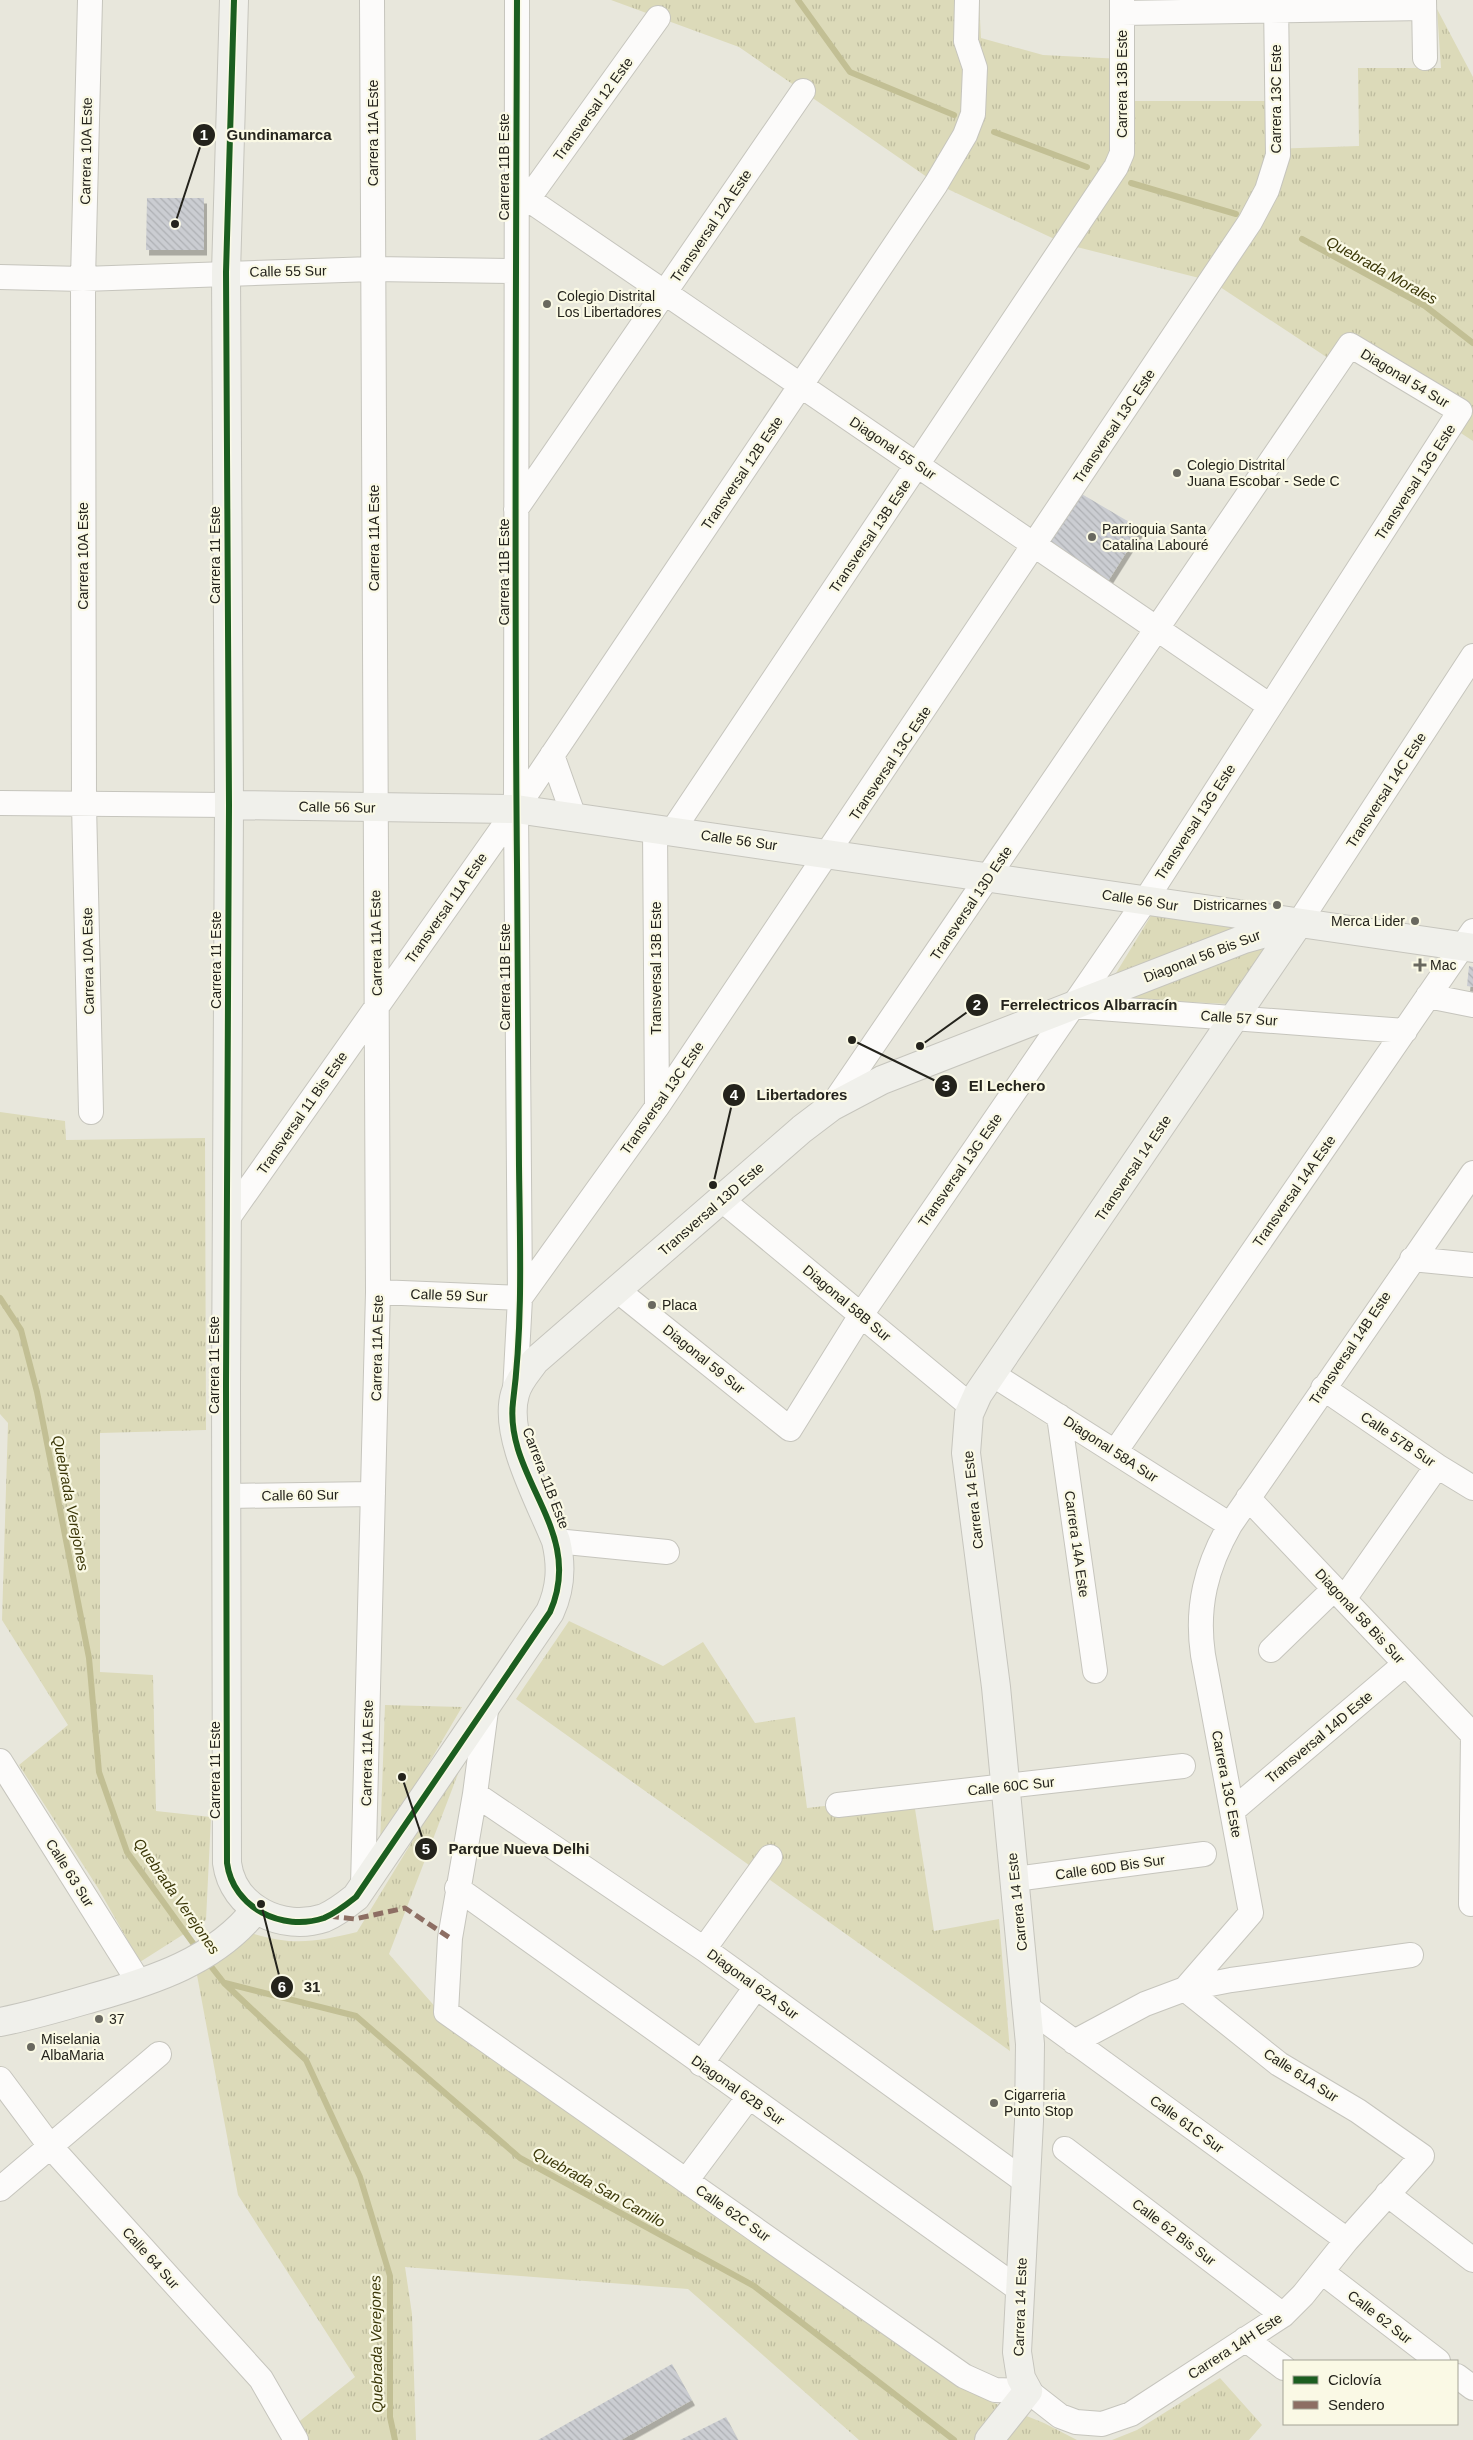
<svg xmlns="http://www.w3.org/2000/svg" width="1473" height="2440" viewBox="0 0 1473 2440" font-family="Arial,sans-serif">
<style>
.grass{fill:url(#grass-tufts)}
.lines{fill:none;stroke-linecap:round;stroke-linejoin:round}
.stream{stroke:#c2bf94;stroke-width:6}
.building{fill:url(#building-back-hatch);filter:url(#shadow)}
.street-casing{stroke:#c6c5bd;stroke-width:26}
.secondary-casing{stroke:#c6c5bd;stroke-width:30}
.street{stroke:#fcfbfa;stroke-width:24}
.secondary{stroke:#f0f0eb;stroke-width:28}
.quiet{stroke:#8d6e63;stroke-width:5;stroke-dasharray:10 5;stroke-linecap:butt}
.cycleway-casing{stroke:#faf9e5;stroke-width:9}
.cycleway{stroke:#1b5e20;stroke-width:6}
.poi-dot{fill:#69685f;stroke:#faf9e5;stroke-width:2}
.labels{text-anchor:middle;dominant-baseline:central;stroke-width:4.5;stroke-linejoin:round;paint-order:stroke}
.street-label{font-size:14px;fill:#24231c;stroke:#faf9e5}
.poi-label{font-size:14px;fill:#24231c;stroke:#faf9e5;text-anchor:start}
.water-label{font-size:15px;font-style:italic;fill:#3a3607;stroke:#faf9e5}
.leader{fill:none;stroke:#24231c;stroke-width:2}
.callout-dot{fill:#24231c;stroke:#faf9e5;stroke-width:2}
.mark-label{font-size:15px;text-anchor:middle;font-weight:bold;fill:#fff}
.callout-label{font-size:15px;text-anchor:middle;font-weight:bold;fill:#24231c;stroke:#faf9e5;stroke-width:4.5;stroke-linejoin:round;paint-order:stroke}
</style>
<defs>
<pattern id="grass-tufts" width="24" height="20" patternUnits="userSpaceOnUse" patternTransform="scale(1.25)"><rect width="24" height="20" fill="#dcdab9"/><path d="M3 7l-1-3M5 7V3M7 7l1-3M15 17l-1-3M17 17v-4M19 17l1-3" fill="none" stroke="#bdbb9e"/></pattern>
<pattern id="building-back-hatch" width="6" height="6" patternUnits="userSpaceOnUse" patternTransform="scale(1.25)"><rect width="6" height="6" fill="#cbcdd2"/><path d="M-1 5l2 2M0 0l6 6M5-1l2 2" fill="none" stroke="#aeb0b4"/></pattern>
<filter id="shadow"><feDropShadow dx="3" dy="5.5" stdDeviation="0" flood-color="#0004"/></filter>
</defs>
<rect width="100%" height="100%" fill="#e8e7dc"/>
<path class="grass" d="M611,0h368l2,38 62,17 79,4v42h145l3,48 89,-3 -1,-78h83l-4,-59 36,68v364l-23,-15 10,-15 -110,-66 -13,19 -126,-83 -146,-37 -128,-60 -198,-137z
M1152,914l98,11 -137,53z
M1275,936l-46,68 -104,-5z
M0,1112l65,9 1,19 139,-2 1,292 -106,3v239l53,3 3,136 55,6 -5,103 -66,42 -42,-74 -79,-123 49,-40 -66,-105 6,-197 -8,-9z
M569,1621l94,45 40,-24 52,81 40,-6 12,91 106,-12 21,135 65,-12 11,132 -494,-352z
M385,1705l77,2 -82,139z
M466,1753l-77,201 62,71 237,163 301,213 55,22 33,17h-218l-171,-151 -283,-22 7,47 4,126h-110l-10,-16 59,-47 -117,-182 -41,-220 54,-42c41,13 65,9 106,-1z
M1220,2378l42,47 -13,15h-137l25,-10z"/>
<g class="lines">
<path class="stream" d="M798,0l52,72 104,43
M994,132l93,35
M1131,183l105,31
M1302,239l123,67 48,37
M0,1298l21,32 16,62 52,266 10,114 28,80 71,98
M206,1960l18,23 82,77 54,117 30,99v141l5,23
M225,1983l131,33 164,142 234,128 200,154"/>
</g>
<path class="building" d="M147,198h57v52h-58z
M1080,493l61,36 -36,57 -62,-40z
M1469,966l4,1v20l-6,-1z
M672,2364l20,36 -71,40h-83z
M726,2417l12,23h-58z"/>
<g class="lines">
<g class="street-casing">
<path id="street" d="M90,0l-7,279 1,525 7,308
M1424,0l1,58
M1122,13l302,-5
M516,191l754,515
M528,199l130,-181
M0,277l83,2 290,-10 143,2
M516,509l287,-418
M552,755l22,62
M0,803l229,2
M655,828l2,279
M673,830l443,-663 6,-14v-153
M1298,924l175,-268
M1428,996l45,9
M1073,1006l332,25
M722,1200l250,207
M228,1218l288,-409 420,-625 29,-49 8,-21 2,-46 -9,-27 1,-41
M1412,1259l61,6
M617,1290l173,139 71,-114 284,-414 315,-490 -110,-66 -519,762
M378,1292l142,6 137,-191 593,-885 17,-32 11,-35 -2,-155
M992,1374l238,151
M1323,1388l114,78 36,22
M515,1392l5,-94 -4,-489 1,-809
M1059,1416l36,255
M1115,1452l358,-521
M227,1496l146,-2
M1248,1498l225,237 -2,169
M556,1541l111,11
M1344,1599l93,-133
M1271,1650l63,-61
M487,1703l-12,91 -25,144 -4,74 518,364 31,14 33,1 32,25 16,6 26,2 29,-10 152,-99 20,-20 44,-55 75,-84 -64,-45 -79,-47 -94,-75 66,-76 -48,-258c-7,-48 3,-88 27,-130l243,-352
M0,1761l140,223
M475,1794l229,155 322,233
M838,1805l345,-39
M1232,1811l173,-147
M1015,1879l189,-25
M363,1886l15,-594 -6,-1292
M457,1888l563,402
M704,1949l66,-92
M1028,2008l319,232
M1074,2042l71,-38 40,-15 46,-9 180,-25
M701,2064l55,-77
M0,2079l50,67 211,233 35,61
M1065,2149l218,166
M686,2181l62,-83
M0,2189l159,-135
M1387,2194l86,66
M1322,2272l116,89
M1245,2339l39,29
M1457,2376l16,12"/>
</g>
<g class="secondary-casing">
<path id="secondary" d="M234,0l-8,272 3,533 -3,579 1,479c6,45 55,69 97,55 12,-5 22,-13 32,-21l194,-285c11,-24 12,-46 6,-71 -16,-40 -53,-106 -41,-147 3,-13 13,-23 20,-33l267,-232 29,-22 51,-27 362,-141 54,-15
M229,805l287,4 957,139
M0,2022c31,-6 61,-15 92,-24 60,-17 124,-37 164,-89
M989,2440l39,-49 -7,-13 -4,-26 12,-231 1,-77 -34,-357 -30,-234 3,-39 9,-20 320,-470"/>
</g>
<use href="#street" class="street"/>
<use href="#secondary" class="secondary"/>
<path class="quiet" d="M329,1916l26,3 50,-11 45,30"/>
<g class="cycleway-casing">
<path id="cycleway" d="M234,0l-8,272 3,533 -3,579 1,479c6,45 55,69 97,55 12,-5 22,-13 32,-21l194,-285c36,-81 -46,-134 -37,-210 10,-78 7,-157 6,-236 -1,-100 -2,-201 -2,-302 -3,-288 -1,-576 0,-864"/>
</g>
<use href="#cycleway" class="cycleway"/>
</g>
<g class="poi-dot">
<circle cx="547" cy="304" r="5"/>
<circle cx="1177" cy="473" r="5"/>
<circle cx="1092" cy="537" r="5"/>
<circle cx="1277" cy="905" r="5"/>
<circle cx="1415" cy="921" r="5"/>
<path d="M1417.5 957.5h5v5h5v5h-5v5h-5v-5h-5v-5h5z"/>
<circle cx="652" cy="1305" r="5"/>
<circle cx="99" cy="2019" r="5"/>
<circle cx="31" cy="2047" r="5"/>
<circle cx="994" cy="2103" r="5"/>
</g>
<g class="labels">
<g class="street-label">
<text transform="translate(1122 84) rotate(-90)">Carrera 13B Este</text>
<text transform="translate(1276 99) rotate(-90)">Carrera 13C Este</text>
<text transform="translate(593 109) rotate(-54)">Transversal 12 Este</text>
<text transform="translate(373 133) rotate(-90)">Carrera 11A Este</text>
<text transform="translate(86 151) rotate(-89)">Carrera 10A Este</text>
<text transform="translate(504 167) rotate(-90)">Carrera 11B Este</text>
<text transform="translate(711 226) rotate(-56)">Transversal 12A Este</text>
<text transform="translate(288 271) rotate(-1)">Calle 55 Sur</text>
<text transform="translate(1405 378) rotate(31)">Diagonal 54 Sur</text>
<text transform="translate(1114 426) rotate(-56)">Transversal 13C Este</text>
<text transform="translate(893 448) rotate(34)">Diagonal 55 Sur</text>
<text transform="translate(742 473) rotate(-56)">Transversal 12B Este</text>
<text transform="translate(1415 482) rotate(-57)">Transversal 13G Este</text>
<text transform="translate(870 536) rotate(-56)">Transversal 13B Este</text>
<text transform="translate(374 538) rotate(-90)">Carrera 11A Este</text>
<text transform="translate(215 555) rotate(-90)">Carrera 11 Este</text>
<text transform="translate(83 556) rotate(-90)">Carrera 10A Este</text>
<text transform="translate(504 572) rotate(-90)">Carrera 11B Este</text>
<text transform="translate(890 763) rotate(-56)">Transversal 13C Este</text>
<text transform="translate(1386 790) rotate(-57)">Transversal 14C Este</text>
<text transform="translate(337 807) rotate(1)">Calle 56 Sur</text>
<text transform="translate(1195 822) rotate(-57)">Transversal 13G Este</text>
<text transform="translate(739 840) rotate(8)">Calle 56 Sur</text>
<text transform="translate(1140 900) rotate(9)">Calle 56 Sur</text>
<text transform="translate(971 903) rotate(-56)">Transversal 13D Este</text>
<text transform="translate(446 908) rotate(-55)">Transversal 11A Este</text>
<text transform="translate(376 943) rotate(-91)">Carrera 11A Este</text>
<text transform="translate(1202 956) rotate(-21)">Diagonal 56 Bis Sur</text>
<text transform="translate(216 960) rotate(-90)">Carrera 11 Este</text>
<text transform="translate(88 961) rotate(-91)">Carrera 10A Este</text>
<text transform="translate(656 968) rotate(-90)">Transversal 13B Este</text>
<text transform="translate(505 977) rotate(-90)">Carrera 11B Este</text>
<text transform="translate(1239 1018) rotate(4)">Calle 57 Sur</text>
<text transform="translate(662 1098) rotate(-55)">Transversal 13C Este</text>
<text transform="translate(302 1113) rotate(-55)">Transversal 11 Bis Este</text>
<text transform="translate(1133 1168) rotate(-56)">Transversal 14 Este</text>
<text transform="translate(960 1170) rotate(-55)">Transversal 13G Este</text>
<text transform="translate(1294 1191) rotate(-55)">Transversal 14A Este</text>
<text transform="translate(711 1209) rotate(-41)">Transversal 13D Este</text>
<text transform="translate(449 1295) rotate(2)">Calle 59 Sur</text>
<text transform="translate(847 1303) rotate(40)">Diagonal 58B Sur</text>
<text transform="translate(377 1348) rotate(-89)">Carrera 11A Este</text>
<text transform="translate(1350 1348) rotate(-56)">Transversal 14B Este</text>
<text transform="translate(704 1359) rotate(39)">Diagonal 59 Sur</text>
<text transform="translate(214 1365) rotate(-90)">Carrera 11 Este</text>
<text transform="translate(1398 1439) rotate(34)">Calle 57B Sur</text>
<text transform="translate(1111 1449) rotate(33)">Diagonal 58A Sur</text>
<text transform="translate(546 1478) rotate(69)">Carrera 11B Este</text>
<text transform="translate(300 1495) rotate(-1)">Calle 60 Sur</text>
<text transform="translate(973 1500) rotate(-96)">Carrera 14 Este</text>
<text transform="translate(1077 1544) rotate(82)">Carrera 14A Este</text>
<text transform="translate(1360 1616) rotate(47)">Diagonal 58 Bis Sur</text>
<text transform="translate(1319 1737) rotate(-40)">Transversal 14D Este</text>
<text transform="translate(367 1753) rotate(-89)">Carrera 11A Este</text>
<text transform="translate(215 1770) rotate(-90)">Carrera 11 Este</text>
<text transform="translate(1227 1784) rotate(79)">Carrera 13C Este</text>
<text transform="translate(1011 1786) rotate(-6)">Calle 60C Sur</text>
<text transform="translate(1110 1867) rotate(-8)">Calle 60D Bis Sur</text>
<text transform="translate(70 1873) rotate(58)">Calle 63 Sur</text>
<text transform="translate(1017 1902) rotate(-96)">Carrera 14 Este</text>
<text transform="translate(753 1984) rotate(36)">Diagonal 62A Sur</text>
<text transform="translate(1301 2075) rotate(33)">Calle 61A Sur</text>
<text transform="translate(738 2090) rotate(35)">Diagonal 62B Sur</text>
<text transform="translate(1187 2124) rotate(36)">Calle 61C Sur</text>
<text transform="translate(733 2213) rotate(35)">Calle 62C Sur</text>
<text transform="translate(1174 2232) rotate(37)">Calle 62 Bis Sur</text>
<text transform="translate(151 2258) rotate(48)">Calle 64 Sur</text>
<text transform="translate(1020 2307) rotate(-88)">Carrera 14 Este</text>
<text transform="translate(1380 2317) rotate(38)">Calle 62 Sur</text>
<text transform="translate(1235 2346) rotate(-33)">Carrera 14H Este</text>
</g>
<g class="poi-label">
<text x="557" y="296">Colegio Distrital<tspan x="557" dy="16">Los Libertadores</tspan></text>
<text x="1187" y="465">Colegio Distrital<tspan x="1187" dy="16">Juana Escobar - Sede C</tspan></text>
<text x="1102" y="529">Parrioquia Santa<tspan x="1102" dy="16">Catalina Labouré</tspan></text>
<text x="1267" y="905" text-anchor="end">Districarnes</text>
<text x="1405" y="921" text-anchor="end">Merca Lider</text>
<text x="1430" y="965">Mac</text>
<text x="662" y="1305">Placa</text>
<text x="109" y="2019">37</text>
<text x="41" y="2039">Miselania<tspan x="41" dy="16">AlbaMaria</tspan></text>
<text x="1004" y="2095">Cigarreria<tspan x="1004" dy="16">Punto Stop</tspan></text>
</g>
<g class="water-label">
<text transform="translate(1382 270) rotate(29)">Quebrada Morales</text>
<text transform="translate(71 1503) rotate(79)">Quebrada Verejones</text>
<text transform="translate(177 1896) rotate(55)">Quebrada Verejones</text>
<text transform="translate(599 2187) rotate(29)">Quebrada San Camilo</text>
<text transform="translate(376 2344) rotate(-91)">Quebrada Verejones</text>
</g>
</g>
<path class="leader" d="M175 224L204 135M920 1046L977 1005M852 1040L946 1086M713 1185L734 1095M402 1777L426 1849M261 1904L282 1987"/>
<g class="callout-dot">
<circle cx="175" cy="224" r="5"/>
<circle cx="920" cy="1046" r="5"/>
<circle cx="852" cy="1040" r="5"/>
<circle cx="713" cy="1185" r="5"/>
<circle cx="402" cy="1777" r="5"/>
<circle cx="261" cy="1904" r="5"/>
<circle cx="204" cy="135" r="12"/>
<circle cx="977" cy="1005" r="12"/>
<circle cx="946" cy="1086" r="12"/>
<circle cx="734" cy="1095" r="12"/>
<circle cx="426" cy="1849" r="12"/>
<circle cx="282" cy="1987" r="12"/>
</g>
<g class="mark-label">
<text x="204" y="140">1</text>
<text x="977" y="1010">2</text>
<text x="946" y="1091">3</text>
<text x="734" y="1100">4</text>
<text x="426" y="1854">5</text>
<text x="282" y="1992">6</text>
</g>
<g class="callout-label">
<text x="279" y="140">Gundinamarca</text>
<text x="1089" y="1010">Ferrelectricos Albarracín</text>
<text x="1007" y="1091">El Lechero</text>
<text x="802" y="1100">Libertadores</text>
<text x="519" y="1854">Parque Nueva Delhi</text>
<text x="312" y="1992">31</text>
</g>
<rect x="1283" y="2360" width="175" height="65" fill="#faf9e5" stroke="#a4a395"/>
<rect x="1293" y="2376" width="25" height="8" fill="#1b5e20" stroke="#a4a395"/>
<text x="1328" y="2385" font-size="15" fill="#24231c">Ciclovía</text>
<rect x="1293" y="2401" width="25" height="8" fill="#8d6e63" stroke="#a4a395"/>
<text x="1328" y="2410" font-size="15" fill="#24231c">Sendero</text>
</svg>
